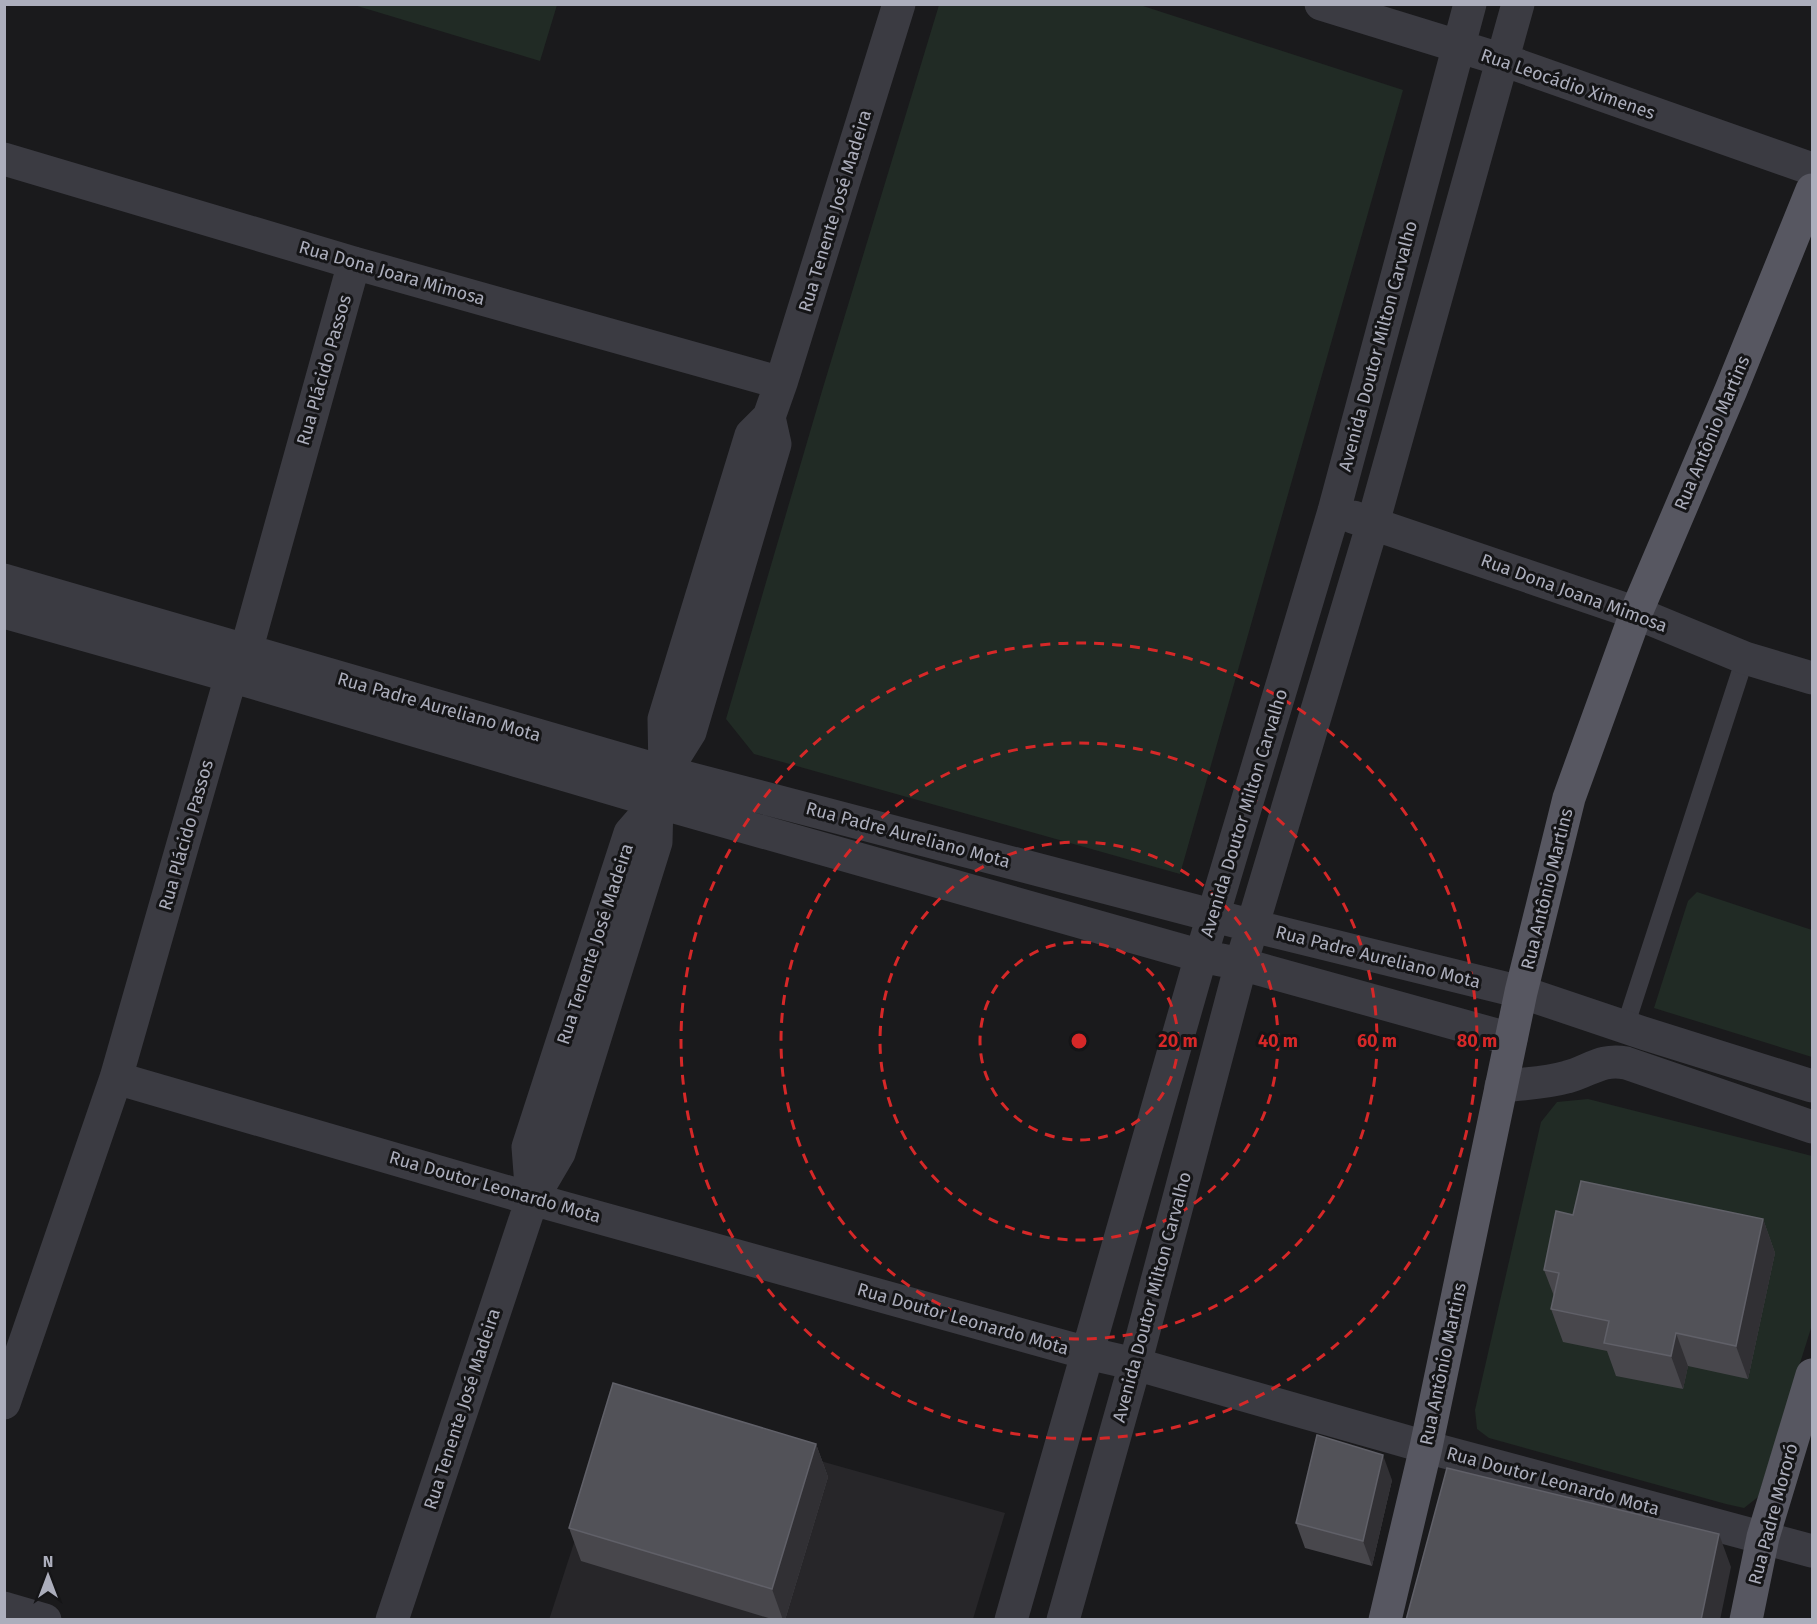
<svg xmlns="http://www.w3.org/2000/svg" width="1817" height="1624" viewBox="0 0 1817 1624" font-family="'Fira Sans',sans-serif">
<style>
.built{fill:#272629}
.green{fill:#212b25;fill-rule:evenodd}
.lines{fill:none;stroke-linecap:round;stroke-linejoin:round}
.lane{stroke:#3b3b42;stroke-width:18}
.street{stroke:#3b3b42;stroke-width:33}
.primary{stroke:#575761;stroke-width:33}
.wall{fill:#48474c}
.shaded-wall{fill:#313034}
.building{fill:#525258;stroke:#606068;stroke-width:1.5}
.ring{fill:none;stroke:#d62828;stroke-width:3;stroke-dasharray:10 8}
.labels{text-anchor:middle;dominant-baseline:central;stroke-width:6;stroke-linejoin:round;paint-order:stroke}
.street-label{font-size:18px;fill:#acaebc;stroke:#151517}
.centre{fill:#d62828;stroke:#151517;stroke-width:3}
.ring-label{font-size:18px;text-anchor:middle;font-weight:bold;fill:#d62828;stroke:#151517;stroke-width:6;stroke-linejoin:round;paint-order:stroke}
</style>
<rect width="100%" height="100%" fill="#1a1a1c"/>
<path class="built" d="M619,1404l386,109 -32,106 -424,1z"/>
<path class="green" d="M354,5h203l-17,56z
M939,5h201l263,85 -223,784 -426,-120 -28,-35 96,-328z
M1697,892l115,38v127l-158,-49 34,-107z
M1588,1099l224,57v169l-54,172 -14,11 -18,-4 -237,-66 -12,-9 -2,-19 66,-288 16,-20zM1775,1253l-87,113 -6,23 -61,-35z"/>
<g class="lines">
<path class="lane" d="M1625,1027l120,-369"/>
<path class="street" d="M1321,4l182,56 309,109
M4,159l350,104 427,120
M1353,517l283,96 109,45 67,20
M4,580l661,192 588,154 268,66 125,42 166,52
M4,612l227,64 426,126 544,154 40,8 270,75
M665,772l25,-40 85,-288 -6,-27
M116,1078l416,121 555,154 48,11 291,83 386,104
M1501,1086c22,-2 45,-3 66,-9 23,-6 34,-19 59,-14l186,64
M532,1199l-4,-52 102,-314 27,-31 8,-30 -1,-53 87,-284 18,-18 12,-34 118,-379
M4,1403l112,-325 115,-402 15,-25 108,-388
M4,1608l41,12
M392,1620l140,-421 27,-46 97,-311 1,-40
M1011,1620l190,-664 133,-445 136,-507
M1063,1620l72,-256 106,-400 132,-441 145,-519"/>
<path class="primary" d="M1385,1620l41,-173 95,-455 48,-194 67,-185 95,-223 81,-200
M1746,1620l17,-83 49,-162"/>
</g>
<path class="wall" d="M1573,1215l190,4 12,34 -27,126 -60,-13 -5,23 -67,-13 -9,-25 -44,-9 -12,-33 3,-13 -10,-26z
M816,1444l12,33 -43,143h-10l-194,-59 -12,-33z
M1392,1480l-20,86 -67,-18 -9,-25z"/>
<path class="shaded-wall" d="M1763,1219l12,34 -27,126 -12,-33z
M1676,1333l12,33 -5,23 -12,-33z
M816,1444l12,33 -43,143h-2l-11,-31z
M1383,1455l9,25 -20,86 -9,-25z
M1719,1534l12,33 -11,53h-19z"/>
<path class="building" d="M1581,1181l182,38 -27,127 -60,-13 -5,23 -67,-13 5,-22 -58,-12 8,-36 -15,-3 12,-59 17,4z
M613,1383l203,61 -44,145 -203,-61z
M1317,1435l66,20 -20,86 -67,-18z
M1447,1468l272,66 -18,86h-295z"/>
<g class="ring">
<circle cx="1079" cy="1041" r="99"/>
<circle cx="1079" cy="1041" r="199"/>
<circle cx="1079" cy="1041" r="298"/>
<circle cx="1079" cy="1041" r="398"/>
</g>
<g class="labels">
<g class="street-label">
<text transform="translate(1568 84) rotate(19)">Rua Leocádio Ximenes</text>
<text transform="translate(835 211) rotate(-73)">Rua Tenente José Madeira</text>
<text transform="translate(392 273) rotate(16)">Rua Dona Joara Mimosa</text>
<text transform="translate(1378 346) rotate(-75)">Avenida Doutor Milton Carvalho</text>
<text transform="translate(324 370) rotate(-74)">Rua Plácido Passos</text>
<text transform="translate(1712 433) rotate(-67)">Rua Antônio Martins</text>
<text transform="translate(1574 593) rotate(20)">Rua Dona Joana Mimosa</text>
<text transform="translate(439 707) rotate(16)">Rua Padre Aureliano Mota</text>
<text transform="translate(1244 813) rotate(-73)">Avenida Doutor Milton Carvalho</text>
<text transform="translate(186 835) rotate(-74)">Rua Plácido Passos</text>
<text transform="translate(908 835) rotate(15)">Rua Padre Aureliano Mota</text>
<text transform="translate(1547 889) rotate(-76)">Rua Antônio Martins</text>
<text transform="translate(595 944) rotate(-72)">Rua Tenente José Madeira</text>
<text transform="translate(1378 957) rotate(14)">Rua Padre Aureliano Mota</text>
<text transform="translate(495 1187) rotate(16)">Rua Doutor Leonardo Mota</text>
<text transform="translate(1152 1297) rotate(-75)">Avenida Doutor Milton Carvalho</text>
<text transform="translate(963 1319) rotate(16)">Rua Doutor Leonardo Mota</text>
<text transform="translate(1443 1364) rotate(-78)">Rua Antônio Martins</text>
<text transform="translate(462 1409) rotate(-72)">Rua Tenente José Madeira</text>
<text transform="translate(1553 1481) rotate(15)">Rua Doutor Leonardo Mota</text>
<text transform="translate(1773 1514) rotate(-75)">Rua Padre Mororó</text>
</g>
</g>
<circle cx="1079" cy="1041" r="9" class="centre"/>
<g class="ring-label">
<text x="1178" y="1047">20 m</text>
<text x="1278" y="1047">40 m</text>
<text x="1377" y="1047">60 m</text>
<text x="1477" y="1047">80 m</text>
</g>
<rect width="1817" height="1624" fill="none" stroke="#acaebc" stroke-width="12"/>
<g transform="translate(48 1576)" stroke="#151517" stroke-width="4.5" paint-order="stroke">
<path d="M0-4.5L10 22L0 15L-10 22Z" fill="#acaebc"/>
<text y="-9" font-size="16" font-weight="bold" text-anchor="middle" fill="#acaebc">N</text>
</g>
</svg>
